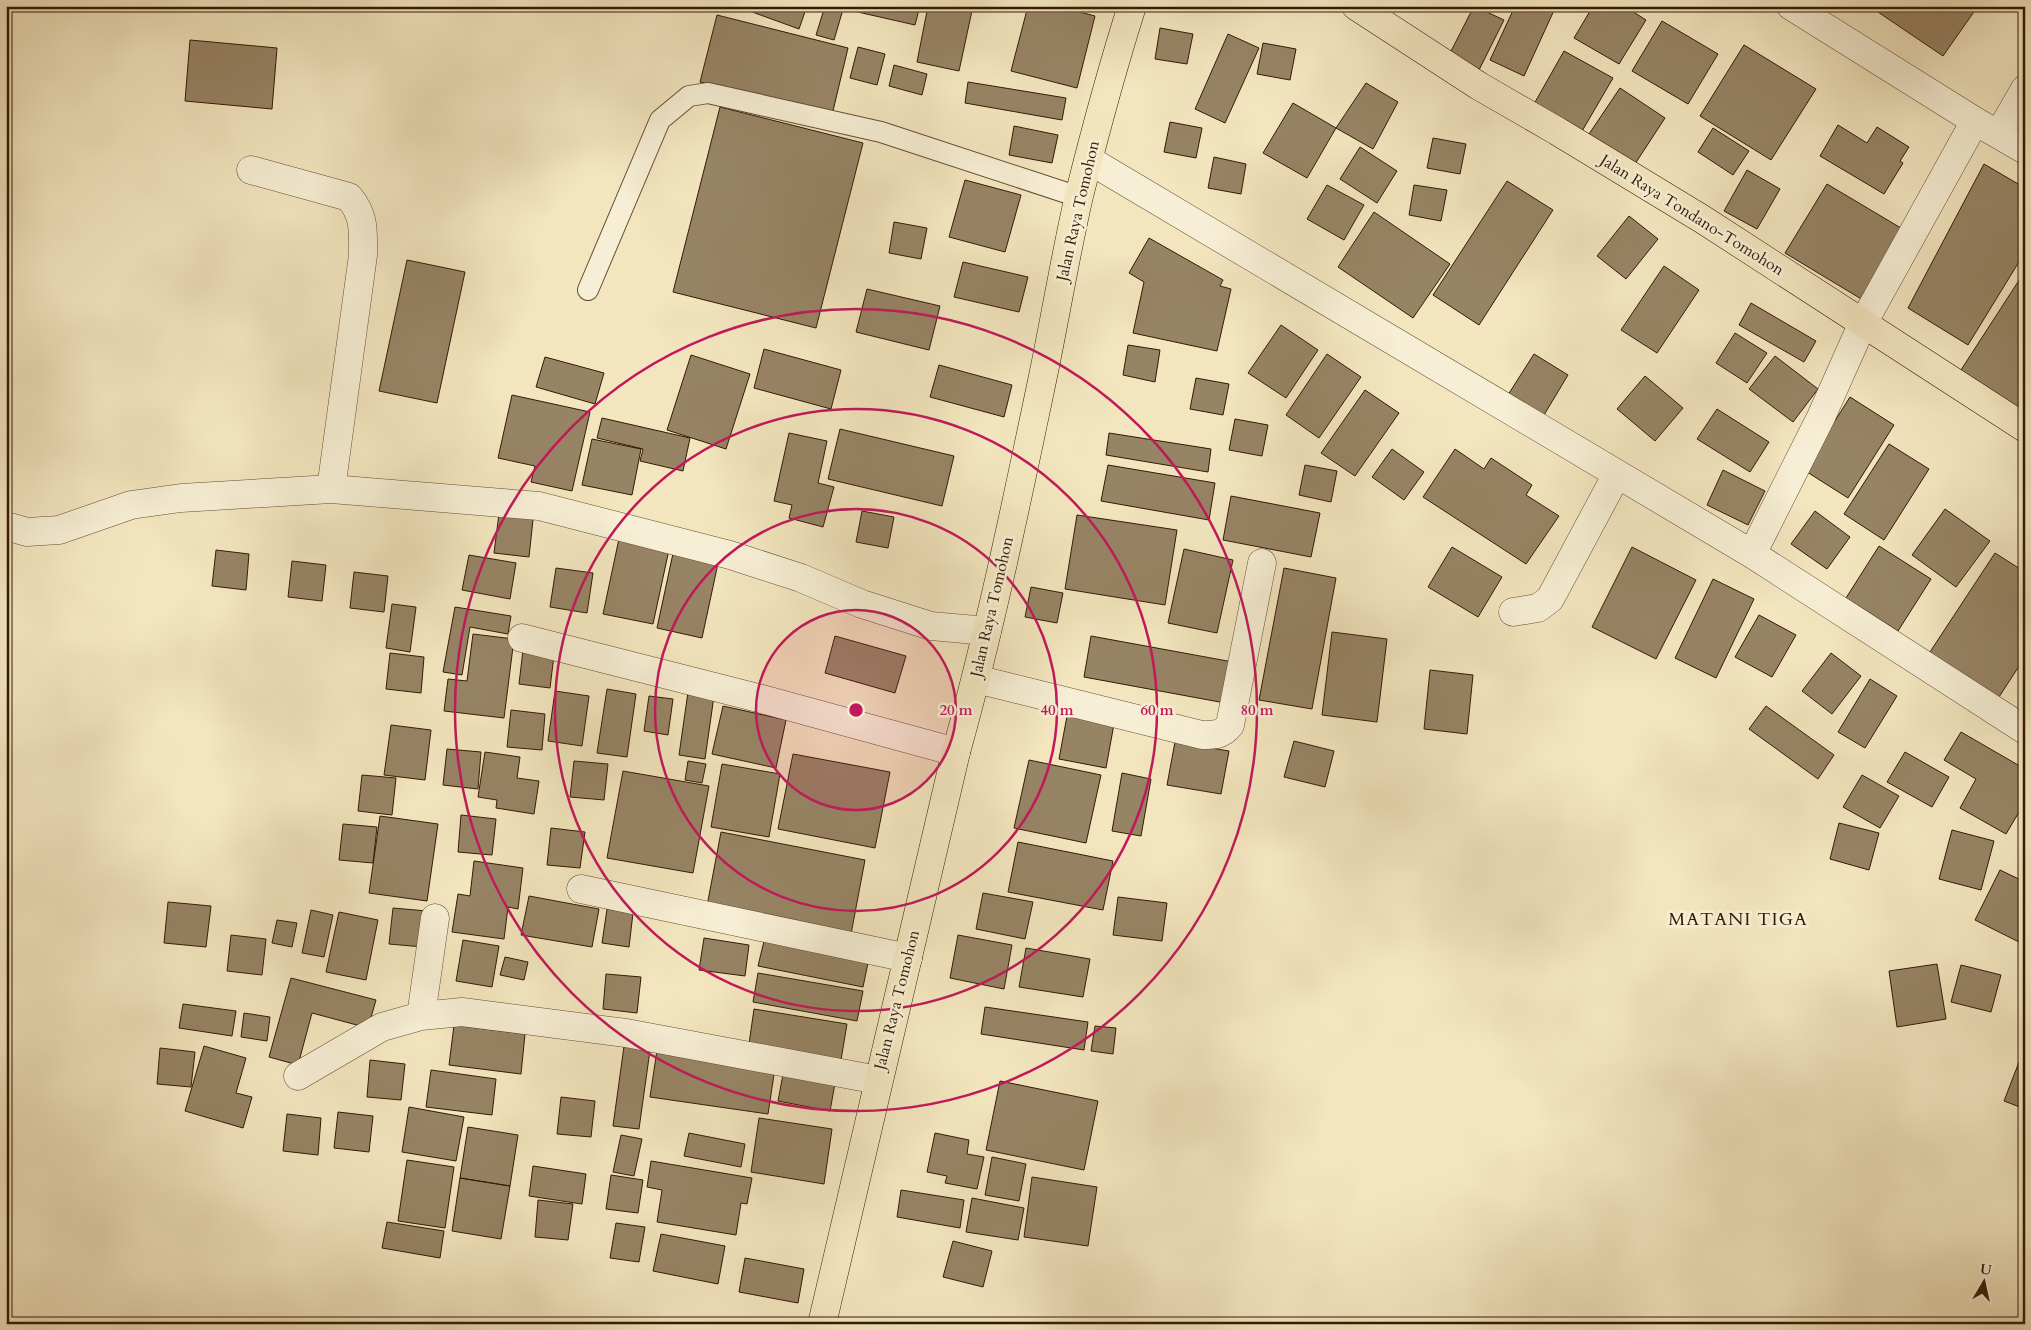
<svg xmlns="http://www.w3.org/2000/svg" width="2031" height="1330" viewBox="0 0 2031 1330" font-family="Cardo,serif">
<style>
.building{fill:#978465;stroke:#341904}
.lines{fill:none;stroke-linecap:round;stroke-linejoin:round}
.service-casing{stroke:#644c33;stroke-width:22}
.minor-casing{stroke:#644c33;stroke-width:29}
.trunk-casing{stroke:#341904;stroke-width:29}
.service{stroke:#f7efd5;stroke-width:20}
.minor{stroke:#f7efd5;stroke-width:28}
.trunk{stroke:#f3e6bf;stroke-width:28}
.ring{fill:none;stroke:#c2185b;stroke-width:2.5}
.labels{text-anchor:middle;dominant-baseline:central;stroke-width:5;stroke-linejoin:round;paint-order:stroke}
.street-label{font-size:16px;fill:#341904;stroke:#f7efd5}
.neighbourhood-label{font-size:18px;letter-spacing:1px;fill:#341904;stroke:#f7efd5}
.centre{fill:#c2185b;stroke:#f7efd5;stroke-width:2.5}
.ring-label{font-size:15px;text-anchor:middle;font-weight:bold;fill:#c2185b;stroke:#f7efd5;stroke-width:5;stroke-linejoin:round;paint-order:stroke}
</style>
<rect width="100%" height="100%" fill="#f3e6bf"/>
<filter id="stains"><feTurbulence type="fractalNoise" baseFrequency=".004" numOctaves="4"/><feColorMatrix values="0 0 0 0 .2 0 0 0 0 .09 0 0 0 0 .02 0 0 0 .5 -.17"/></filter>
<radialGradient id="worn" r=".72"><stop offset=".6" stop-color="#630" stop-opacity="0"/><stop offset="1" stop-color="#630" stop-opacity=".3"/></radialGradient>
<path class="building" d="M745,6h62l-8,23 -55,-20z
M825,6h19l-10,34 -18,-5z
M850,6h70l-5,19 -66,-15z
M928,6h45l-14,65 -42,-9z
M1028,6h29l38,10 -18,72 -66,-17z
M1474,6l30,14 -28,56 -30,-15z
M1515,6h41l-32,70 -34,-16z
M1593,6h31l22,14 -27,44 -45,-26z
M1873,6h105l-35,50 -71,-48z
M717,15l131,33 -16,67 -132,-33z
M1662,21l56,33 -30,50 -56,-33z
M1160,28l33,6 -6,30 -32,-5z
M1228,34l31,14 -34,75 -30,-14z
M190,40l87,8 -5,61 -87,-8z
M1263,43l33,6 -6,31 -33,-6z
M1744,45l72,44 -45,71 -71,-44z
M858,47l27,7 -8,31 -27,-7z
M1564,51l49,27 -35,60 -48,-27z
M894,65l33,9 -5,21 -33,-9z
M968,82l98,16 -4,22 -97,-17z
M1366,83l32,19 -25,47 -37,-21z
M1620,88l45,30 -32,49 -46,-30z
M1293,103l43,25 -29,50 -44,-25z
M720,107l143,36 -47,185 -143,-36z
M1170,122l32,6 -6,30 -32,-6z
M1838,125l29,18 10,-16 32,20 -9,14 3,2 -19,31 -64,-38z
M1014,126l44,9 -6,28 -43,-8z
M1713,128l36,23 -16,24 -35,-23z
M1433,138l33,6 -6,30 -33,-6z
M1360,147l37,24 -20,32 -37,-24z
M1214,157l32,7 -5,30 -33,-6z
M1984,164l41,24v64l-57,93 -60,-37z
M1747,170l33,19 -23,40 -33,-18z
M965,180l56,15 -16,57 -56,-15z
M1507,181l46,29 -74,115 -46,-30z
M1827,184l84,50 -43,69 -83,-50z
M1327,185l37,20 -20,35 -37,-21z
M1414,185l33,5 -6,31 -32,-6z
M1374,212l76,52 -37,54 -75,-51z
M1629,216l29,23 -32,40 -29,-23z
M894,222l33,6 -6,31 -32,-6z
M1149,238l74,42 -3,6 11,3 -14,62 -84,-18 11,-51 -15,-9z
M407,260l58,12 -28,131 -58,-12z
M963,262l65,15 -9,35 -65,-15z
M1664,266l35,24 -42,63 -36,-23z
M2025,271l-1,92 1,51 -66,-41z
M867,289l73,17 -11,44 -73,-18z
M1751,303l65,38 -12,21 -65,-37z
M1281,325l37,25 -32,48 -38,-25z
M1735,333l32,20 -20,30 -31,-20z
M1128,345l32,5 -5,32 -32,-7z
M764,349l77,21 -10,39 -77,-21z
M1327,354l34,23 -42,61 -33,-23z
M1534,354l34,21 -27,45 -35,-22z
M691,355l59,19 -24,75 -59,-19z
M1775,356l43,33 -25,33 -44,-33z
M545,357l59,16 -9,31 -59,-17z
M939,365l73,20 -8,32 -74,-20z
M1645,376l38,32 -28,33 -38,-32z
M1196,378l33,6 -6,31 -33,-6z
M1365,390l34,23 -44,63 -34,-23z
M512,395l78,17 -18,79 -41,-9 4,-16 -37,-8z
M1850,397l44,28 -46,73 -44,-28z
M1717,409l52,33 -19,30 -53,-33z
M602,418l88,20 -7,33 -43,-10 3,-12 -46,-11z
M1235,419l33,6 -6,31 -33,-6z
M840,429l114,27 -12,50 -114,-27z
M789,433l38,8 -9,42 16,4 -11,40 -34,-9 3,-13 -18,-4z
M1109,433l102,16 -3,23 -102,-17z
M592,439l49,10 -9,46 -50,-10z
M1889,444l40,25 -45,71 -40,-26z
M1392,449l32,23 -20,28 -32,-23z
M1455,449l29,20 7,-11 41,27 -6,10 33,21 -33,48 -103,-67z
M1108,465l107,18 -6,37 -108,-19z
M1305,465l32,6 -6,31 -32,-7z
M1723,470l42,21 -17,34 -41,-20z
M1231,496l89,17 -9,44 -88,-17z
M500,506l34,4 -5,47 -35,-4z
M1945,509l45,32 -34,46 -44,-32z
M862,511l32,6 -6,31 -32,-6z
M1815,511l35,26 -23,32 -36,-25z
M1077,515l100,15 -12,75 -100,-16z
M620,534l50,11 -17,79 -50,-10z
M675,544l45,10 -18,84 -45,-10z
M1879,546l52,33 -33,52 -52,-33z
M1452,547l50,30 -24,40 -50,-30z
M1632,547l64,33 -40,79 -64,-32z
M1184,549l49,11 -16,73 -49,-10z
M216,550l33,4 -3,36 -34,-4z
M1995,553l30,19v85l-28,43 -69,-45z
M469,555l47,8 -6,36 -48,-9z
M292,561l34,4 -4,36 -34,-4z
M556,568l37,5 -6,40 -37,-6z
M1284,568l52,10 -24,131 -53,-9z
M354,572l34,4 -4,36 -34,-4z
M1713,579l41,20 -38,79 -41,-20z
M1031,587l32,6 -6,30 -32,-6z
M392,604l24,3 -6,45 -24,-4z
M455,607l56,9 -3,18 -38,-7 -8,48 -19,-3z
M1759,615l37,20 -24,42 -37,-20z
M1332,632l55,7 -10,83 -55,-7z
M473,634l41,5 -10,79 -60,-7 4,-32 19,2z
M835,636l71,20 -11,37 -70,-20z
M1091,636l142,26 -8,41 -141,-26z
M523,650l31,5 -4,33 -31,-4z
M390,653l34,4 -3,36 -35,-4z
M1831,653l30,23 -29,38 -30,-23z
M1430,670l43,5 -6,59 -43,-5z
M1870,679l27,17 -32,52 -27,-16z
M607,689l29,5 -9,63 -30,-4z
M555,691l34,5 -7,50 -34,-5z
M688,692l26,4 -9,63 -26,-4z
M649,696l24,3 -5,36 -24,-4z
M723,706l63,14 -10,48 -64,-14z
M1766,706l68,49 -16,24 -69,-50z
M511,710l34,4 -3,36 -35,-3z
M1067,716l47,8 -8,44 -47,-9z
M391,725l40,5 -6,50 -41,-5z
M1961,732l64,37v33l-19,32 -46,-26 16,-29 -32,-19z
M1294,741l40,10 -9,36 -41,-10z
M1175,742l54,9 -8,43 -54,-9z
M447,749l34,3 -3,37 -35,-4z
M485,752l35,5 -3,21 22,3 -5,33 -38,-6 1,-8 -19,-3z
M1905,752l44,25 -17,30 -45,-25z
M793,754l97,18 -15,76 -97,-19z
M1029,760l72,15 -15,68 -72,-15z
M574,761l34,3 -4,36 -34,-3z
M688,761l18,3 -4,19 -17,-3z
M722,764l58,10 -11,63 -58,-10z
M623,771l86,15 -16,87 -86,-15z
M1122,773l29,6 -10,57 -29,-5z
M362,775l34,3 -4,37 -34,-4z
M1862,775l37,21 -19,32 -37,-21z
M461,815l35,4 -4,36 -34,-3z
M380,816l58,8 -11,77 -58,-8z
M1839,823l40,10 -10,37 -39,-11z
M343,824l34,3 -4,36 -34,-3z
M551,828l34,4 -5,36 -33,-3z
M1952,830l42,11 -13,49 -42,-11z
M721,832l144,28 -14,74 -144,-28z
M1018,842l95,19 -10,49 -95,-18z
M474,861l49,7 -5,41 -10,-2 -4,32 -52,-7 6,-38 12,2z
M2000,870l25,12v63l-50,-25z
M983,893l50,9 -8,37 -49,-10z
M529,896l70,13 -7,38 -71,-12z
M1118,897l49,6 -5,38 -49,-6z
M168,902l43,4 -5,41 -42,-4z
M393,908l34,3 -4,36 -34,-3z
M607,909l26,4 -4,34 -27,-4z
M311,910l22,5 -9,42 -22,-4z
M339,912l39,8 -12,60 -40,-8z
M277,920l20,3 -5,24 -20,-4z
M231,935l35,4 -4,36 -35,-4z
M958,935l54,10 -8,44 -54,-11z
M765,937l104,21 -6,29 -105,-21z
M704,938l45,7 -4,31 -46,-6z
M463,940l36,6 -7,41 -36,-6z
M1026,948l64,11 -7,38 -64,-10z
M505,957l23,5 -4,18 -24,-5z
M1937,964l9,55 -49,8 -8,-56z
M1961,965l40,10 -10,37 -40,-10z
M758,973l105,18 -6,30 -104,-19z
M606,974l35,3 -4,36 -34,-4z
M291,978l85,22 -8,28 -56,-15 -14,52 -29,-8z
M183,1004l53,7 -4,25 -53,-8z
M985,1007l103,15 -4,28 -103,-16z
M754,1009l93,15 -7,42 -92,-15z
M244,1013l26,4 -3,24 -26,-4z
M454,1025l71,9 -4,40 -72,-9z
M1095,1026l21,2 -3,26 -22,-3z
M625,1039l26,4 -12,86 -26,-3z
M204,1046l42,12 -10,35 16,4 -9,31 -58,-17z
M160,1048l35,4 -4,35 -34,-3z
M657,1050l118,18 -7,46 -118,-17z
M370,1060l35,4 -4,36 -34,-3z
M2019,1062l6,2v45l-21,-8z
M784,1069l52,9 -6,33 -52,-10z
M431,1070l65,9 -4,36 -66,-8z
M1000,1081l98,20 -14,69 -98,-20z
M561,1097l34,4 -4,36 -34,-3z
M409,1107l55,10 -8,44 -54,-9z
M338,1112l35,4 -4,36 -35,-4z
M287,1114l34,4 -3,37 -35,-4z
M759,1118l73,11 -8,55 -73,-12z
M468,1127l50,8 -8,51 -50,-8z
M689,1133l56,11 -4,23 -57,-11z
M935,1133l34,7 -2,14 17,3 -7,32 -32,-6 2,-7 -20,-4z
M621,1135l21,4 -8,37 -21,-4z
M992,1157l34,7 -7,37 -34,-6z
M407,1160l47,7 -9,61 -47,-7z
M651,1161l101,17 -5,26 -6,-1 -5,32 -79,-13 5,-32 -15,-3z
M533,1166l53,8 -4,30 -53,-8z
M611,1175l32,5 -5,33 -32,-4z
M1032,1177l65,10 -9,59 -64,-9z
M460,1178l50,8 -9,53 -49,-8z
M901,1190l63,10 -4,28 -63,-11z
M972,1198l52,10 -6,32 -52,-8z
M538,1200l35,4 -5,36 -33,-3z
M387,1222l57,9 -4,27 -58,-10z
M616,1223l29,4 -6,35 -29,-4z
M661,1234l64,12 -7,38 -65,-13z
M953,1241l39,10 -9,36 -40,-10z
M745,1258l59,11 -6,34 -59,-11z"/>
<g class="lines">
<g class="service-casing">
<path id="service" d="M588,290l72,-170 29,-24 19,-3 173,39 198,65"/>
</g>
<g class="minor-casing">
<path id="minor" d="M1791,6l184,115 50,29
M1999,134l26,-45
M1089,160l663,394 273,176
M251,170l98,27c16,19 14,34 14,58l-32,234
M6,526l21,6 32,-2 72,-25 50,-7 150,-9 208,17 191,49 71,23 61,26 69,22 56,5
M1752,554l69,-137 41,-92 113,-204
M1513,612l25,-4 12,-9 67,-125
M522,638l236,60 198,54
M976,679l226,56c13,0 20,0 28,-10l32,-162
M581,889l327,69
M421,1016l14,-98
M298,1076l84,-49 39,-11 41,-4 164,21 252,47"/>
</g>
<g class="trunk-casing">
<path id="trunk" d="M1356,6l123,80 78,45 145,88 323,209
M822,1324l134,-572c34,-122 60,-247 86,-371 13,-62 23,-124 37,-185 16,-64 33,-127 53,-190"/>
</g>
<use href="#service" class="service"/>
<use href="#minor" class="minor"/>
<use href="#trunk" class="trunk"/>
</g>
<circle cx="856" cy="710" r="100" fill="#c2185b" fill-opacity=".12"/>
<g class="ring">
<circle cx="856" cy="710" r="100"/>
<circle cx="856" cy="710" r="201"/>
<circle cx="856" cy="710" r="301"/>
<circle cx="856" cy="710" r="401"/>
</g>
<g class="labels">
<g class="street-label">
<text transform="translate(1078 211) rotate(-77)">Jalan Raya Tomohon</text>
<text transform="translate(1692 215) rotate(32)">Jalan Raya Tondano-Tomohon</text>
<text transform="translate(992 607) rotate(-77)">Jalan Raya Tomohon</text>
<text transform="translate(897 1000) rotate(-76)">Jalan Raya Tomohon</text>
</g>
<g class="neighbourhood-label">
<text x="1738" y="919">MATANI TIGA</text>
</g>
</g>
<circle cx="856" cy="710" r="8" class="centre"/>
<g class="ring-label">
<text x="956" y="715">20 m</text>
<text x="1057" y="715">40 m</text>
<text x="1157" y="715">60 m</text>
<text x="1257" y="715">80 m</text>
</g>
<rect width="2031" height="1330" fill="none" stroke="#f3e6bf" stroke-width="25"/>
<rect x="8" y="8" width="2016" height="1315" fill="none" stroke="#341904" stroke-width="2.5"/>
<rect x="12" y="12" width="2006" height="1305" fill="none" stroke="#341904"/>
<g transform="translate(1984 1282) rotate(9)" stroke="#f7efd5" stroke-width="4" paint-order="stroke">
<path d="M0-4L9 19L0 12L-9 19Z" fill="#341904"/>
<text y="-8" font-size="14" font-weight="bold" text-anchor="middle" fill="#341904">U</text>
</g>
<rect width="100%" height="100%" filter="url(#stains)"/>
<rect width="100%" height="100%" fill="url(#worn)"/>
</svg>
